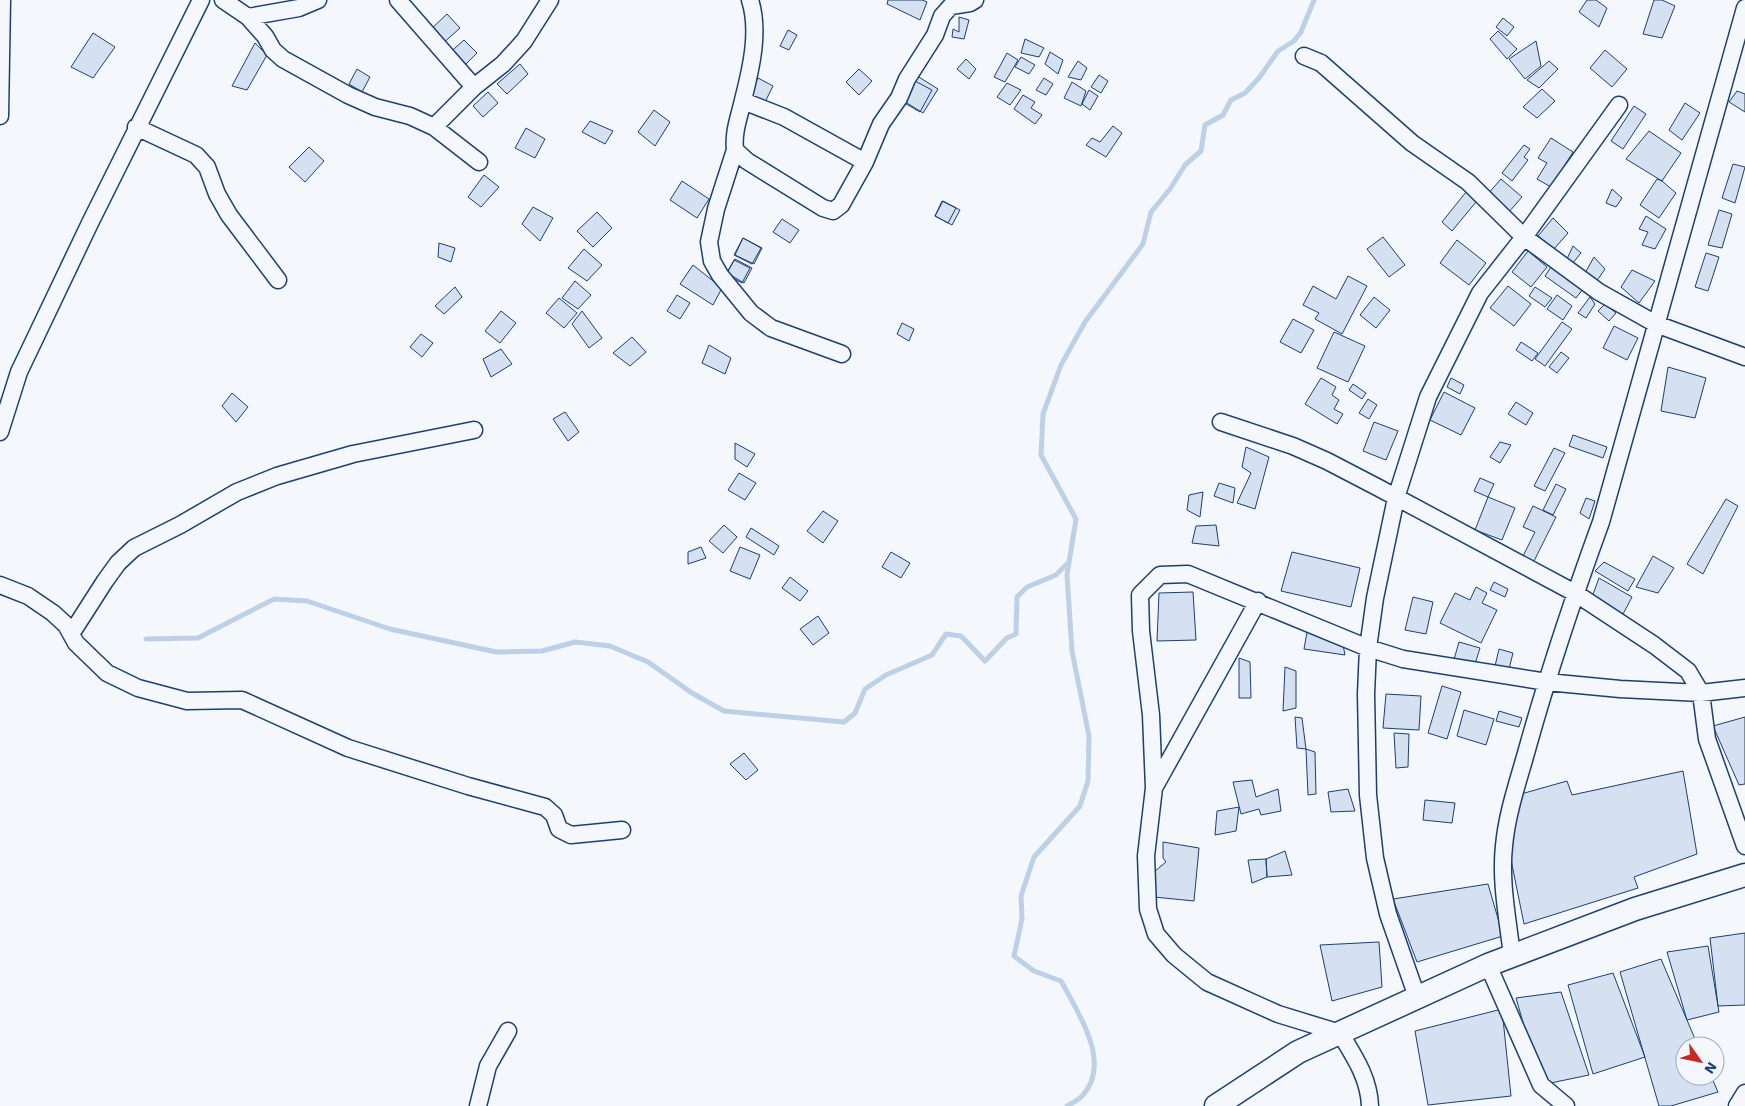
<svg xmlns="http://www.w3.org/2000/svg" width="1745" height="1106" viewBox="0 0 1745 1106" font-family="'Work Sans',sans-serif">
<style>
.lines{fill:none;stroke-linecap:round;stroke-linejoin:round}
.stream{stroke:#bed0e5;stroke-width:5}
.building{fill:#d5e0f0;stroke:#1d3f73}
.street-casing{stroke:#1d3f73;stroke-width:19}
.secondary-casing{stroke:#1d3f73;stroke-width:25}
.street{stroke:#f4f7fb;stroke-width:16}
.secondary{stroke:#f4f7fb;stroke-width:22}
</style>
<rect width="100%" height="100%" fill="#f4f7fb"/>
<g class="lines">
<path class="stream" d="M146,639l52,-1 76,-39 33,2 83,28 106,23 46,-1 33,-9 35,4 38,16 44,31 32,18 120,11 11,-9 10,-24 21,-14 46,-20 14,-21 15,2 24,25 22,-23 9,-4 1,-37 10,-10 29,-12 13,-13
M1067,1106c5,-3 12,-6 16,-11 29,-32 -5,-83 -22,-114l-27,-10 -20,-15 8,-37 -1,-23 13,-39 46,-51 8,-25 1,-45 -17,-85 -5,-76 9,-56 -35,-64 2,-41 18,-49 24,-43 58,-78 8,-32 19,-23 15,-24 16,-14 4,-26 18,-10 8,-15 14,-7 14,-15 19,-27 16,-10 7,-9 13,-32"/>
</g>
<path class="building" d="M888,0h34l5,2 -7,18 -33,-16z
M1587,0h9l11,8 -8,19 -20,-15z
M1654,0h8l13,6 -13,32 -19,-4z
M447,14l13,14 -19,17 -12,-14z
M959,17l10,3 -5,19 -12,-2 1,-8 6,3z
M1503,18l11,9 -7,9 -11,-9z
M788,30l9,5 -8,15 -9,-4z
M1498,31l19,18 -10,10 -17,-20z
M93,33l22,14 -22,31 -22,-11z
M1025,39l19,9 -5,9 -18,-4z
M464,40l13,13 -17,17 -14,-14z
M1536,41l5,25 -16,13 -16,-20z
M255,43l12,12 -20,35 -15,-4z
M1605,50l22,19 -15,18 -22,-19z
M1050,52l13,8 -5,14 -13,-10z
M1007,53l11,7 -13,22 -11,-5z
M1021,57l14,8 -6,9 -14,-7z
M966,59l10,10 -7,10 -12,-10z
M1078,61l9,7 -6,12 -13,-3z
M1549,61l9,8 -19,19 -12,-8z
M520,64l8,10 -21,20 -10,-10z
M357,69l13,8 -8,15 -13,-8z
M859,69l13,12 -13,14 -13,-13z
M914,74l24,15 -15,24 -24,-15z
M1099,75l9,6 -7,12 -10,-6z
M758,78l15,8 -10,20 -15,-8z
M1044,78l9,6 -7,11 -10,-5z
M913,80l19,10 -12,22 -19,-11z
M1072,82l14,9 -5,15 -17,-8z
M1007,83l14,7 -11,15 -13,-8z
M1542,89l13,12 -18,17 -14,-11z
M1089,90l9,6 -8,14 -8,-6z
M1737,91l8,3v18l-16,-10z
M488,92l10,11 -15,14 -10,-11z
M1023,95l12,7 -4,6 11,7 -7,9 -21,-15z
M1685,103l15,10 -18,27 -13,-10z
M1634,106l12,8 -23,35 -12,-8z
M654,110l16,12 -15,24 -17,-14z
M590,121l23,10 -8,13 -23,-12z
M1113,126l9,7 -16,24 -20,-12 6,-7 8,4z
M526,128l19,11 -10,19 -20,-10z
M1649,131l32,22 -19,28 -36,-22z
M1551,138l22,14 -22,35 -14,-8 10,-16 -9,-5z
M1524,145l6,4 -6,8 4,3 -16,21 -10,-8z
M309,147l15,14 -19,21 -16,-15z
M1733,164l12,3 -10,36 -13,-5z
M484,175l15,12 -18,20 -13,-10z
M1501,179l21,18 -14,16 -21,-18z
M1657,179l5,2 14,12 -17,25 -19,-13z
M682,181l27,18 -12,19 -27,-18z
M1612,189l10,9 -6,9 -10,-4z
M1466,192l10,10 -24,29 -10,-9z
M942,201l14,7 -8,15 -13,-7z
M943,201l17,9 -8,15 -17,-9z
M533,207l20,11 -13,23 -18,-17z
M1719,210l13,4 -10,34 -14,-3z
M597,212l15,16 -19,19 -16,-16z
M1646,216l20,13 -11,20 -13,-4 6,-13 -9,-3z
M1553,218l15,15 -14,16 -16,-13z
M782,219l17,11 -9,13 -17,-11z
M1383,237l22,28 -16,12 -22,-28z
M743,238l19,10 -8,16 -19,-9z
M743,238l18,10 -9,16 -18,-9z
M1457,240l29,23 -17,22 -29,-22z
M439,243l16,5 -4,14 -13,-5z
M1573,246l8,7 -9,11 -5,-5z
M584,249l18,16 -15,16 -19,-13z
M1528,251l19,16 -16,20 -19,-15z
M1706,253l13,4 -11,34 -13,-4z
M1594,257l11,12 -9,13 -12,-7z
M735,259l17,9 -8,15 -17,-10z
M734,260l16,8 -8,15 -16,-9z
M693,265l29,23 -9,17 -33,-21z
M1551,267l32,22 -7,9 -31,-22z
M1632,270l23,11 -16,22 -18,-16z
M1348,276l19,10 -25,48 -27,-15 4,-6 -16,-8 10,-19 23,13z
M575,281l16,14 -13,14 -16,-11z
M1508,286l23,18 -17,22 -24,-18z
M455,287l7,10 -18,17 -9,-8z
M1535,287l17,11 -7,9 -16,-11z
M677,295l13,8 -10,16 -13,-8z
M1557,295l15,11 -9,14 -16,-11z
M1374,297l16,13 -14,18 -16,-13z
M1590,297l5,7 -9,14 -8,-5z
M559,298l18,15 -13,15 -18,-15z
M1605,304l11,9 -7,8 -11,-10z
M501,311l15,12 -16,20 -15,-12z
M582,311l20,27 -13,10 -17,-24z
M1293,319l21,11 -13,23 -21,-11z
M1562,322l10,7 -27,37 -10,-7z
M902,323l12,6 -5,12 -12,-7z
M1614,326l24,12 -11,22 -24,-12z
M1334,332l31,14 -17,36 -31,-14z
M421,334l12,9 -11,14 -12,-10z
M632,337l14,15 -16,14 -17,-13z
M1521,342l17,11 -6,8 -16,-11z
M709,345l22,13 -6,16 -23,-11z
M501,349l11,15 -21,13 -8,-18z
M1561,352l8,6 -12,15 -8,-6z
M1668,367l38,11 -11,40 -34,-7z
M1321,378l15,9 -4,8 7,5 -5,9 9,5 -6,10 -32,-20z
M1451,378l13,7 -4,9 -13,-7z
M1353,384l13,9 -4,6 -13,-9z
M1444,392l31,16 -14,27 -31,-15z
M232,393l16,14 -12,15 -14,-16z
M1368,399l9,6 -8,14 -10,-6z
M1516,402l17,11 -7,12 -18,-11z
M565,412l14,20 -11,9 -15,-22z
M1374,422l24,9 -12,29 -23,-9z
M1573,435l34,12 -4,11 -34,-12z
M1500,442l11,3 -11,18 -10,-6z
M735,443l20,11 -8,13 -12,-8z
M1246,447l23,10 -14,52 -18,-6 14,-30 -9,-6z
M1554,448l11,5 -20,38 -11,-5z
M739,473l17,10 -11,17 -17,-10z
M1480,478l14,6 -6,13 -14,-6z
M1219,483l16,5 -2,15 -19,-7z
M1556,484l10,5 -13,26 -10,-5z
M1203,492l-3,25 -13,-7 2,-15z
M1488,497l27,11 -13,32 -27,-10z
M1586,498l9,3 -6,18 -9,-6z
M1726,499l12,7 -35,68 -16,-10z
M1533,506l23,11 -24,48 -11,-5 14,-28 -12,-5z
M823,511l15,10 -15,22 -16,-12z
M724,525l13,12 -14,16 -14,-12z
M1216,525l3,21 -27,-3 4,-17z
M751,528l28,18 -5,9 -28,-18z
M701,547l5,11 -18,6v-12z
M740,547l20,8 -10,24 -20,-8z
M891,552l19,11 -9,15 -19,-11z
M1292,552l68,16 -9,39 -70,-16z
M1653,556l21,12 -16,25 -22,-6z
M1604,562l31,17 -7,12 -33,-20z
M790,577l18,14 -8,10 -18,-13z
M1599,578l33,19 -9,17 -31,-17z
M1494,582l14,7 -3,8 -15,-7z
M1476,587l11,6 -5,10 15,7 -16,33 -41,-20 15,-30 15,7z
M1193,592l3,48 -39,1 2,-48z
M1413,597l20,5 -7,32 -21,-4z
M818,616l11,17 -16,12 -13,-16z
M1307,632l36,13 2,10 -41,-6z
M1459,642l21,6 -9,29 -20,-7z
M1499,649l14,4 -4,16 -17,10z
M1239,658l11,4 1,36h-12z
M1285,667l11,4v37l-13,3z
M1442,686l19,6 -14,47 -19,-6z
M1386,694l35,2 -2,34 -36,-2z
M1464,710l30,9 -8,26 -29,-9z
M1499,711l23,7 -3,9 -23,-6z
M1295,717l7,1 4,31 -9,-1z
M1745,717v67l-6,1 -26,-59z
M1394,733l15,1 -1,33 -12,1z
M1306,749l9,3 1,42 -8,1z
M744,753l14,17 -12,10 -16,-16z
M1683,771l14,83 -63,23 4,11 -114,36 -15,-74 12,-56 46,-13 5,14z
M1252,780l4,17 22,-8 3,22 -20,4 -2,-6 -18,5 -8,-32z
M1348,789l7,22 -24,1 -3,-20z
M1425,800l30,3 -3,20 -29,-3z
M1239,807l-3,24 -21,4 2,-24z
M1163,842l36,6 -5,53 -40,-4v-25l12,-10 -3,-4z
M1285,851l7,24 -25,2 -1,-18z
M1266,859l1,18 -15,6 -4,-23z
M1488,884l15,52 -86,26 -24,-63z
M1745,933v72l-27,1 -8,-68z
M1379,942l3,45 -50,14 -12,-56z
M1708,946l11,66 -32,8 -20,-68z
M1661,959l37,87h-13v30h26l7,16 -47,14h-12l-39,-134z
M1613,973l32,84 -52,17 -25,-89z
M1561,992l28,83 -48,10 -25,-87z
M1502,1009l9,87 -83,9 -13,-74z"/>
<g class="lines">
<g class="street-casing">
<path id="street" d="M223,0l25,17 17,19 8,14 10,9 65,36 27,12 35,9 24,11 45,35
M398,0l76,87
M750,0c10,31 1,69 -7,100 -4,18 -10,32 -8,50l12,11 76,47 10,3 8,-6 24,-43 16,-38 18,-26 8,-19 28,-44 7,-19 9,-10 19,-3 5,-3
M248,17l51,-9 19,-8
M1304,56l17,7 91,80 56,39 56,55 75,55 57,32 89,33
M743,101l41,16 81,45
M0,116l2,-116
M136,127l60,28 11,12 10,27 12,21 49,65
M434,127l40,-40 29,-23 21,-23 26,-41
M735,150l-19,59 -7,33 3,19 8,14 31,38 20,15 71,26
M1221,422l72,24 34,15 50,26 198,106 79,52 34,26 13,22 6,46 38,107
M0,432l19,-60 71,-149 111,-223
M0,585l28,11 25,17 13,12 10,18 31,30 31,15 49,13 55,-1 106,48 120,38 77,21 9,8 5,14 12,6 51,-5
M1258,601l-104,187 -8,68 2,53 8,25 18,21 33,27 71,32 62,19c14,23 29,45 30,73
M71,634l34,-53 13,-18 16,-15 46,-23 57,-33 40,-16 76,-22 121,-24
M1154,788l-3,-73 -10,-84 -1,-36 20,-20 28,-1 180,74 35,11 144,23 73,7 81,4 44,-5
M1512,956c-4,-36 -12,-74 -8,-110 3,-34 15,-67 24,-100 21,-75 46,-150 73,-224l144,-514
M1488,965l53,120 25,21
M1417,997l-29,-83 -13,-56 -7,-63 -2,-101 2,-46 7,-50 21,-100 32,-101 52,-104 44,-56 95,-132
M478,1106l10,-40 20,-35
M1737,1106l8,-13"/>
</g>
<g class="secondary-casing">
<path id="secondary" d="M1216,1106l82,-54 190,-87 147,-56 110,-34"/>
</g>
<use href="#street" class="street"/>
<use href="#secondary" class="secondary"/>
</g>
<g transform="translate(1700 1061) rotate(123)"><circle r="24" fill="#f4f7fb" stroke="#9eadc5"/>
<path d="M0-4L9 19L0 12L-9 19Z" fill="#c62828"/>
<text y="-8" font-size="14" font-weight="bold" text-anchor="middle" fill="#1d3f73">N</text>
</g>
</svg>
